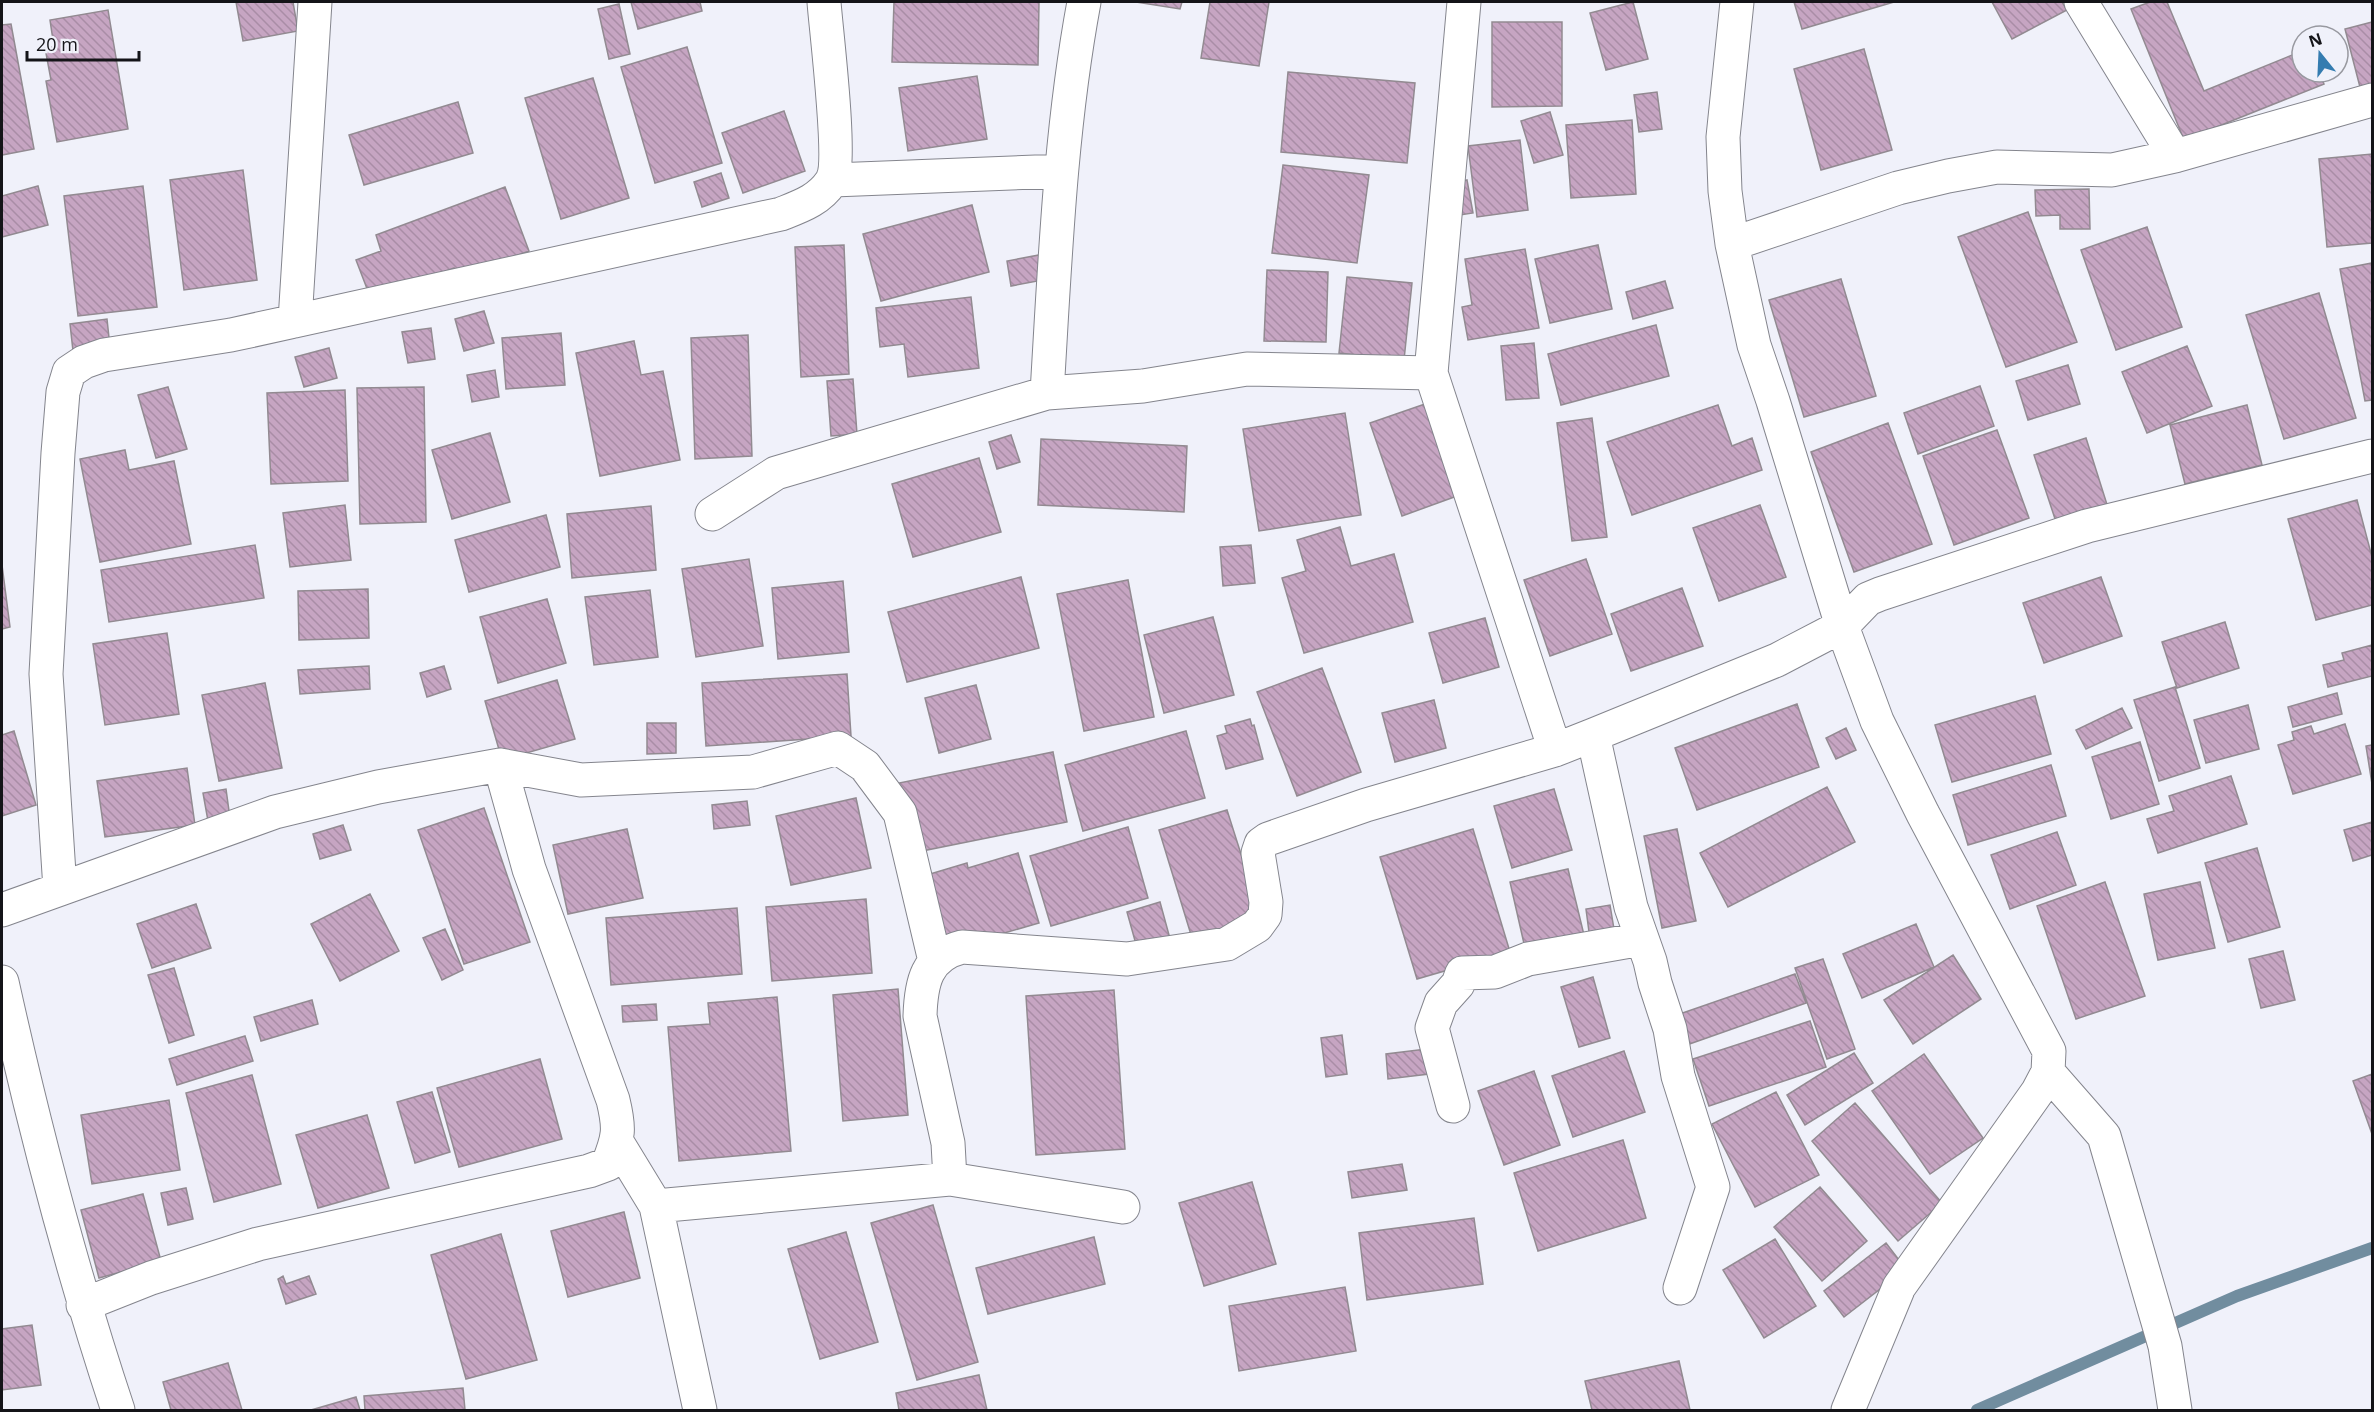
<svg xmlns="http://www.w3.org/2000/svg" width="2374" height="1412" viewBox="0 0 2374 1412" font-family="'Open Sans',sans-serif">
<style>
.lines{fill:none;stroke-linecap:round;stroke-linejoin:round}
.stream{stroke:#718d9f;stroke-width:12}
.building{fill:url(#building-back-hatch);stroke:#928a91;stroke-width:1.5}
.street-casing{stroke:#84858d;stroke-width:35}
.street{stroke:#fff;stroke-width:33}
</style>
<defs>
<pattern id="building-back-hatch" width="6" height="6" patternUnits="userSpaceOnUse" patternTransform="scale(1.5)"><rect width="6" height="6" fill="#c6a5c2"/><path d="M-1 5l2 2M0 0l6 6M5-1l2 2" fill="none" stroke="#a98da6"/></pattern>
</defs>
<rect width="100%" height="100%" fill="#f0f1fa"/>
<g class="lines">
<path class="stream" d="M1977,1410l260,-114 135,-48"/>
</g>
<path class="building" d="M236,2h57l5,29 -55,10z
M631,2h69l2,9 -64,18z
M894,2h145l-1,63 -146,-3z
M1136,2h46l-2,7z
M1210,2h59l-10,64 -58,-8z
M1633,2l15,57 -42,11 -16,-57z
M1794,2h100l-92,27z
M1992,2h70l5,8 -55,29z
M2150,2h17l37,89 98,-40v21h17l5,12 -140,56 -53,-131z
M619,4l11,50 -21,5 -11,-50z
M108,10l20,119 -71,13 -11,-61 5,-1 -6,-32 9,-1 -4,-27z
M1492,22h70v84l-70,1z
M2372,22v66l-11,3 -16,-62z
M11,24l23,125 -32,6v-130z
M687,47l35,116 -67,20 -34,-116z
M1864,49l28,101 -71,20 -27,-101z
M1288,72l127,11 -8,80 -126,-11z
M977,76l10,63 -79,12 -9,-63z
M593,78l36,120 -68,21 -36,-121z
M1657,92l5,37 -23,3 -5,-37z
M458,102l15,51 -109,32 -15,-50z
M784,111l21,60 -62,22 -21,-60z
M1550,112l13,43 -29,8 -13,-42z
M1632,120l4,74 -65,4 -5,-73z
M1520,140l8,70 -51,7 -9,-71z
M2372,154v89l-45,4 -8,-88z
M1283,165l86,10 -12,88 -85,-10z
M243,170l14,110 -73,10 -14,-110z
M721,173l8,25 -27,9 -8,-25z
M1467,180l6,33 -13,2 -6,-32z
M38,186l10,39 -46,12v-41z
M143,186l14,121 -79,9 -14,-120z
M505,187l24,64 -72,27 -3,-10 -83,31 -15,-39 25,-9 -5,-16z
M2089,189l1,40h-30v-14l-24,1 -1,-26z
M972,205l17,67 -108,29 -18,-67z
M2028,212l49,130 -71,25 -48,-130z
M2147,227l35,100 -66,23 -35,-100z
M844,245l5,129 -48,3 -6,-130z
M1598,245l14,64 -62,14 -15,-64z
M1525,249l14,79 -71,12 -6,-33 10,-2 -7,-46z
M1039,255l4,25 -32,6 -4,-25z
M2372,263v137l-7,1 -25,-132z
M1267,270l61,2 -2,70 -62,-1z
M1347,277l65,6 -8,77 -65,-7z
M1841,279l35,117 -72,21 -35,-117z
M1665,281l8,27 -40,11 -7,-27z
M2319,293l37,125 -72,21 -38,-124z
M971,297l8,71 -71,9 -4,-33 -24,3 -4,-39z
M484,311l10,32 -30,8 -9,-32z
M107,319l3,28 -37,4 -3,-27z
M1656,325l13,51 -108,29 -13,-51z
M431,328l4,31 -27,4 -6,-31z
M561,333l4,52 -59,4 -4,-51z
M748,335l4,121 -57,3 -4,-121z
M634,341l7,34 22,-4 17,89 -80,16 -24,-123z
M1534,343l5,55 -33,2 -5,-54z
M2187,346l25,60 -65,27 -25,-61z
M329,348l8,30 -33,9 -9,-30z
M2068,365l12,39 -52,16 -12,-39z
M495,370l4,27 -27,5 -5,-27z
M853,379l4,55 -26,2 -4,-55z
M1980,386l14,40 -76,28 -14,-41z
M168,387l19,62 -31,9 -18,-63z
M424,387l2,135 -66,2 -3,-136z
M345,390l3,91 -77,3 -4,-91z
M1425,404l32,92 -55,20 -32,-93z
M1718,405l14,41 20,-8 10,32 -130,45 -25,-73z
M2247,405l15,60 -77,19 -15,-59z
M1345,413l16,102 -102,16 -16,-102z
M1592,418l15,119 -35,4 -15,-118z
M1888,423l44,121 -78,28 -43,-120z
M1997,430l32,88 -75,27 -31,-89z
M490,433l20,69 -58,17 -20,-69z
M1011,435l9,27 -23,7 -8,-27z
M2086,438l24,76 -51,17 -25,-76z
M1041,439l146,7 -3,66 -146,-7z
M125,450l4,20 45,-9 17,83 -91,18 -20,-103z
M979,458l22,74 -88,25 -21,-73z
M2357,500l15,57v48l-56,15 -28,-101z
M345,505l6,55 -61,7 -7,-54z
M1760,505l26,72 -67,24 -26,-73z
M651,506l5,64 -84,8 -5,-64z
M546,515l14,52 -91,25 -14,-52z
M1340,527l11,39 43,-12 19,68 -109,31 -22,-75 24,-7 -9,-31z
M255,545l9,53 -155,24 -8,-52z
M1251,545l4,38 -32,3 -3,-39z
M749,559l14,87 -67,11 -14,-88z
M1586,559l26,75 -62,22 -26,-76z
M2,565l8,62 -8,2z
M1021,577l18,71 -132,34 -19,-70z
M2101,577l21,59 -78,27 -21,-60z
M1128,580l26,137 -70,14 -27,-137z
M843,581l6,71 -71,7 -6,-71z
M1682,588l21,58 -72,25 -20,-57z
M368,589l1,49 -70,2 -1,-49z
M650,590l8,67 -64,8 -9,-68z
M547,599l19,64 -68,20 -18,-66z
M1213,617l21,78 -70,18 -20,-78z
M1485,618l14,49 -56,16 -14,-50z
M2225,622l14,46 -62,20 -15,-46z
M167,633l12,81 -74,11 -12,-81z
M2372,645v31l-44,11 -5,-22 21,-5 -2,-7z
M369,666l1,23 -70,5 -2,-24z
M444,666l7,23 -24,8 -7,-24z
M1322,668l39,104 -64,24 -40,-104z
M847,674l4,62 -145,10 -4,-63z
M557,680l18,59 -73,21 -17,-59z
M265,683l17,85 -63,13 -17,-86z
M976,685l15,54 -52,14 -14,-55z
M2175,687l25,81 -41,13 -25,-81z
M2337,693l5,21 -49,13 -5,-20z
M2035,696l16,58 -99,28 -17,-57z
M1434,700l12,48 -51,14 -13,-49z
M1797,704l22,63 -122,43 -22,-62z
M2248,705l11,44 -53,14 -12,-43z
M2122,708l10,20 -46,21 -10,-19z
M1250,719l2,7 2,-1 9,34 -37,10 -9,-33 10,-3 -2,-7z
M647,723h29v30l-29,1z
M2345,724l16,50 -68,20 -15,-49 16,-5 -2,-8 19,-6 3,8z
M1846,728l10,22 -20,9 -10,-21z
M14,731l22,74 -34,11v-81z
M1186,731l19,67 -122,33 -18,-66z
M2140,742l19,62 -48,15 -19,-62z
M2372,745v39l-6,-38z
M1053,752l14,70 -155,31 -13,-70z
M2051,765l15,51 -98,29 -15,-50z
M187,768l8,57 -90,12 -8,-56z
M2231,776l16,48 -89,29 -11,-34 27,-8 -5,-15z
M1827,787l28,55 -127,65 -28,-54z
M226,789l4,29 -22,3 -5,-28z
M1554,789l18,61 -60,18 -18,-62z
M856,798l15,70 -80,17 -15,-69z
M747,801l3,24 -36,4 -2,-24z
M484,808l46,134 -66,22 -46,-134z
M1227,810l34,107 -69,21 -33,-108z
M2372,822v33l-19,6 -9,-31z
M343,825l8,25 -31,9 -7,-25z
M1128,827l20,71 -97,28 -21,-70z
M627,829l16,69 -75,16 -15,-69z
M1473,829l37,123 -93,27 -37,-122z
M1677,829l19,92 -34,7 -18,-92z
M2057,832l19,53 -66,24 -19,-54z
M2257,848l23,79 -52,15 -23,-79z
M1018,853l21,70 -97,28 -22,-74 47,-14 1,5z
M1568,869l16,66 -59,13 -15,-66z
M2105,882l40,114 -69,23 -39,-113z
M2200,882l15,66 -57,12 -14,-66z
M370,894l29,57 -59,30 -29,-57z
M866,899l6,74 -100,8 -6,-74z
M1160,902l12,44 -33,9 -12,-43z
M196,904l15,44 -59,20 -15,-44z
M1610,905l4,24 -25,3 -3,-23z
M737,908l5,66 -131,11 -5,-67z
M1916,924l18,43 -72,31 -19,-44z
M445,929l18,41 -21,10 -19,-42z
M2283,951l12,49 -34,8 -12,-49z
M1953,955l28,44 -68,45 -29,-44z
M1823,959l32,90 -28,10 -32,-91z
M174,968l20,67 -25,8 -21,-68z
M1795,974l11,29 -125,44 -10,-30z
M1593,977l17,61 -31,9 -18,-60z
M898,989l10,126 -65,6 -10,-126z
M1114,990l11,159 -89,6 -10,-159z
M777,997l14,154 -112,10 -11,-134 42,-3 -2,-21z
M312,1000l6,24 -57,17 -7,-24z
M656,1004l1,16 -34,2 -1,-16z
M1810,1021l16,46 -117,39 -16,-47z
M1342,1035l5,39 -21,3 -5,-39z
M245,1036l8,25 -76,24 -8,-26z
M1426,1049l3,25 -41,5 -2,-25z
M1624,1051l21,61 -72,25 -21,-61z
M1854,1053l19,30 -68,42 -18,-30z
M1924,1054l59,84 -53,36 -58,-83z
M540,1059l22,80 -103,28 -22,-79z
M1534,1071l26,74 -56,20 -26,-74z
M2372,1074v60l-19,-53z
M252,1075l29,109 -67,18 -28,-109z
M432,1092l18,60 -35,11 -18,-61z
M1776,1092l43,83 -64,32 -43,-83z
M169,1100l11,70 -88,14 -11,-69z
M1855,1103l87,100 -44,38 -86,-100z
M367,1115l22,73 -71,20 -22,-73z
M1623,1140l23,78 -108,33 -24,-78z
M1402,1164l5,26 -55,8 -4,-26z
M1252,1182l24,82 -72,22 -25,-83z
M1820,1187l47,54 -45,40 -48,-54z
M186,1188l7,31 -25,6 -7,-32z
M143,1194l18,67 -62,17 -18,-68z
M933,1205l45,157 -61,18 -46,-157z
M624,1212l16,66 -72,19 -17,-66z
M1474,1218l9,66 -116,16 -8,-67z
M846,1232l32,110 -58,17 -32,-110z
M501,1234l36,126 -71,19 -35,-124z
M1094,1237l11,47 -117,30 -12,-46z
M1775,1239l41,67 -52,32 -41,-68z
M1886,1243l20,26 -62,48 -20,-26z
M283,1276l3,8 23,-8 7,18 -30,10 -8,-25z
M1345,1287l11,64 -117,20 -10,-65z
M32,1325l9,60 -39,5v-61z
M1679,1361l11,49h-98l-7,-29z
M228,1363l14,47h-71l-8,-28z
M979,1375l8,35h-88l-3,-17z
M463,1388l2,22h-100l-1,-14z
M356,1397l4,13h-49z"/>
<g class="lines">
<g class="street-casing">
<path id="street" d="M1464,2l-33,371 124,377
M1737,2l-14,135 2,54 7,53 22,101 19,56 69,225 35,95 46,93 126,237 -1,21 -10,19 -139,196 -51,123
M2081,2l94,154
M833,180l228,-9
M1732,244l166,-56 50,-12 49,-9 115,3 63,-14 197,-56
M295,321l20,-319
M1047,393c8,-131 13,-262 37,-391
M712,514l64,-41 271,-80 96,-7 104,-17 184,4
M1593,735l38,172 19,54 5,22 15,46 8,47 35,111 -33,101
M60,889l-14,-215 12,-221 5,-61 6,-20 15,-10 20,-7 127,-20 64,-14 486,-107c20,-8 38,-14 50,-32 12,-18 -5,-152 -7,-180
M2,910l273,-98 103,-25 122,-22 81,15 172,-8 85,-24 27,18 35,47 35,148
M2,982c32,145 69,287 116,428
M2048,1072l56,64 61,210 10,64
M1453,1106l-21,-78 9,-25 17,-19 4,-11 33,-1 33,-13 114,-20
M617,1142l39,64 44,204
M950,1179l-2,-36 -28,-127c1,-33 6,-60 42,-69l165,12 100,-15 30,-18 8,-11 1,-13 -8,-49 3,-9 7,-5 98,-34 189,-55 38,-15 184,-75 65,-34 26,-27 12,-5 207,-68 285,-70
M656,1206l294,-27 173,28
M83,1305l68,-27 107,-34 331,-73 19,-7c11,-28 12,-35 5,-64l-84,-231 -29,-104"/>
</g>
<use href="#street" class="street"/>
</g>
<rect width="2374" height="1412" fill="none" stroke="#141418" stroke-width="6"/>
<g transform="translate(2320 54) rotate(342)"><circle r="28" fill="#f0f1fa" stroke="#9899a0" stroke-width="1.5"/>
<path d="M0-4.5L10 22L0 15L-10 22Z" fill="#347cb0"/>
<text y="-9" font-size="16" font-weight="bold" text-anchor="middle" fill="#141418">N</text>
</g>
<path d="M27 51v9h112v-9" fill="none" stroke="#141418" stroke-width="3"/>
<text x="36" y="51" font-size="18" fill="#141418" stroke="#f0f1fa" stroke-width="4.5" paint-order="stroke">20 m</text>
</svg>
